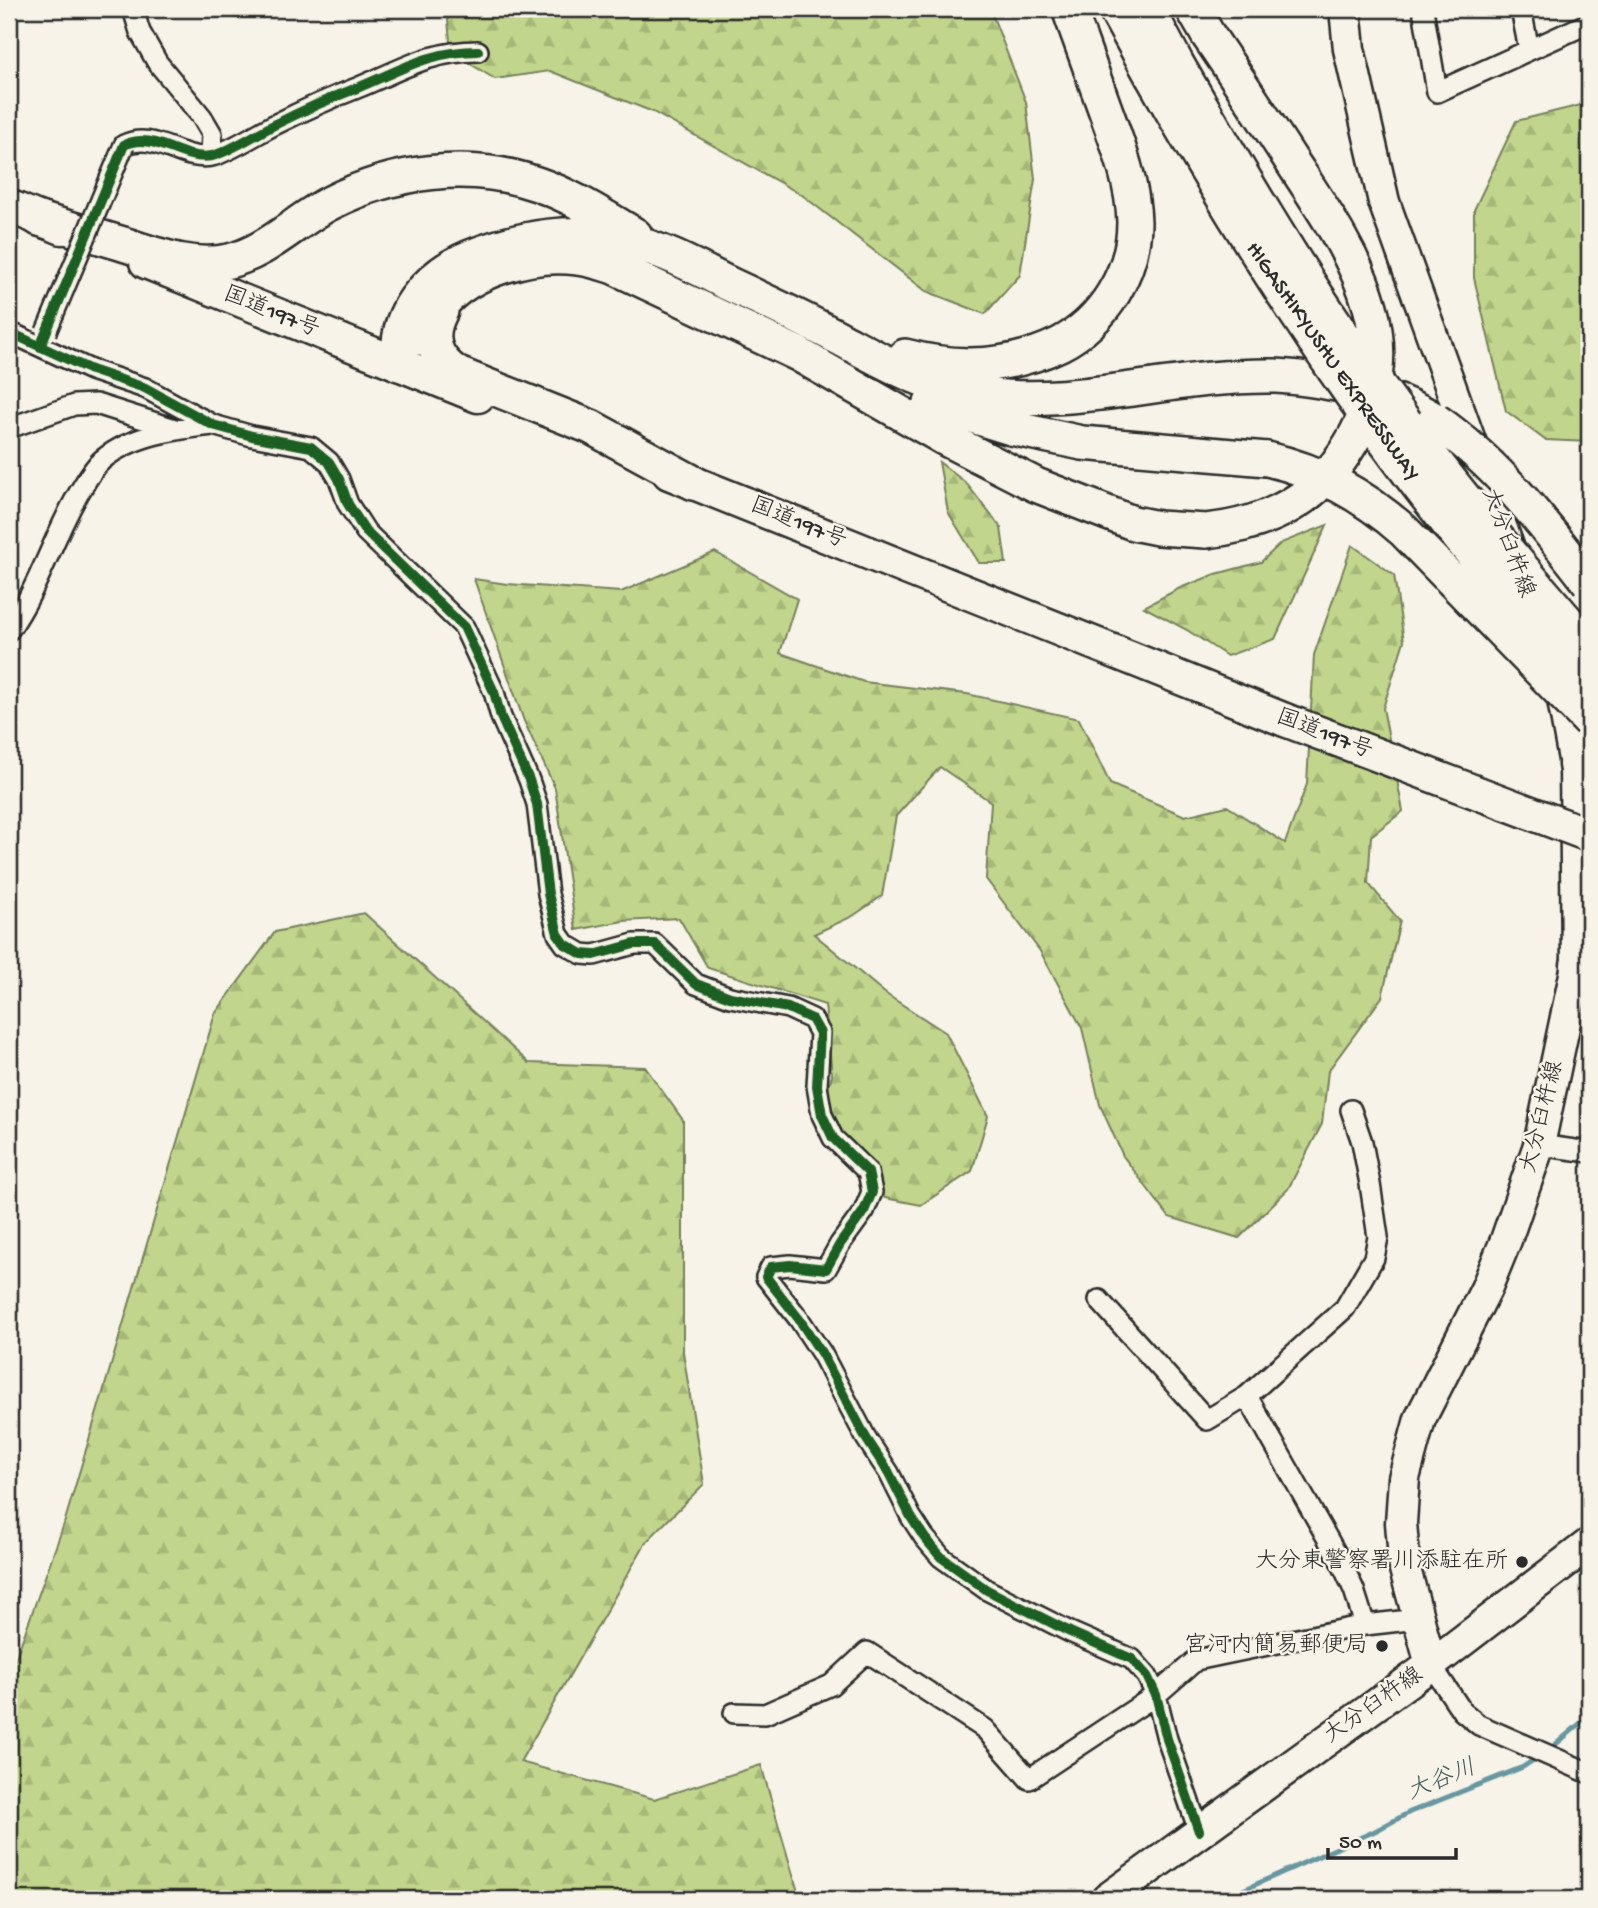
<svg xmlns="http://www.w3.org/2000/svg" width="1598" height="1908" viewBox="0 0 1598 1908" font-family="'Gochi Hand','Klee One',sans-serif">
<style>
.forest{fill:url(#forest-firs);stroke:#76805c;stroke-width:2}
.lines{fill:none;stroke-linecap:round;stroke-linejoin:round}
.stream{stroke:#6897a1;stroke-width:5}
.minor-casing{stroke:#2b2b2b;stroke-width:24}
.primary-casing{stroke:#2b2b2b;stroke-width:35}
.trunk-casing{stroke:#2b2b2b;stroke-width:37}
.motorway-casing{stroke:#2b2b2b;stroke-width:38}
.minor{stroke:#f7f3e8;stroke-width:19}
.primary{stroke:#f7f3e8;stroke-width:30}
.trunk{stroke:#f7f3e8;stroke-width:32}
.motorway{stroke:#f7f3e8;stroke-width:33}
.minor-bridge-casing{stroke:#2b2b2b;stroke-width:24;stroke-linecap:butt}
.trunk-bridge-casing{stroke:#2b2b2b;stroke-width:37;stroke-linecap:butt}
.motorway-bridge-casing{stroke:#2b2b2b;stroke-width:38;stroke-linecap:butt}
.minor-bridge{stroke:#f7f3e8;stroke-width:19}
.trunk-bridge{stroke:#f7f3e8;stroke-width:32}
.motorway-bridge{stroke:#f7f3e8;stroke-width:33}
.cycleway-casing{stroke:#f7f3e8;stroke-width:15}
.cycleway{stroke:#1b5e20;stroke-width:10}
.poi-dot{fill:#2b2b2b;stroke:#f7f3e8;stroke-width:2.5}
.labels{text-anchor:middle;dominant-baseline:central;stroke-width:5;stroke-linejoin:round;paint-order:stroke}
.street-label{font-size:23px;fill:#2b2b2b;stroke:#f7f3e8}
.poi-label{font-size:23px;fill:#2b2b2b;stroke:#f7f3e8;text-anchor:end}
.water-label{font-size:24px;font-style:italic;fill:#44585c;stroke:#f7f3e8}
</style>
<defs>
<pattern id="forest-firs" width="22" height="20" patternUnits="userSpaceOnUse" patternTransform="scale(1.75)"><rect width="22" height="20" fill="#c1d68c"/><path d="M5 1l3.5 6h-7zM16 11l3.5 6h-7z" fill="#a6b879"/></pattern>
</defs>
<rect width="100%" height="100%" fill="#f7f3e8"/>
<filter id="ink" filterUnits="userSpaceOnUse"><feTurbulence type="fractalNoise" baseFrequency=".0143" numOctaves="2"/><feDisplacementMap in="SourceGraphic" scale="14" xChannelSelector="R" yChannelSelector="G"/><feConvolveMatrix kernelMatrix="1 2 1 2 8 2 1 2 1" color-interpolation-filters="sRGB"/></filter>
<g filter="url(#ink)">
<path class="forest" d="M447,9h543l36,93 9,77 -15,96 -35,39 -59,-23 -124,-96 -149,-83 -103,-41 -55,8 -44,-27z
M1589,103v339l-44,-2 -39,-29 -32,-133v-68l42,-89z
M939,462l27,21 35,45 5,35h-27l-31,-51z
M1327,525l-52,114 -48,17 -40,-26 -43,-23 36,-19 36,-14 45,-12 20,-19z
M1352,545l42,30 10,66 -21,67 20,103 -32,25 -3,47 32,38 -18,76 -54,74 -6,53 -34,65 -49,49 -70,-21 -46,-61 -23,-51 -18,-77 -42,-77 -54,-72 5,-77 -51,-35 -44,49 -14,80 -29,20 -39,18 72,60 60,39 42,83 -16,55 -51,34 -36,-7 -69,-68 16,-55 -7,-70 -117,-37 -29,-50 -56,3 -47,9 -21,-142 -31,-67 -50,-142 33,5 114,8 94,-40 82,47 -17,54 84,29 103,12 112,25 31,65 75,32 42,-10 58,37 22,-59 7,-129z
M364,913l165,150 116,4 38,53v232l21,132 -58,58 -126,220 134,37 107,-34 39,134h-791v-222l55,-153 151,-510 60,-82z"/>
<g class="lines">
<path class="stream" d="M1549,1750l40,-34
M1223,1899l152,-68 35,-19 113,-45 15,-10"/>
<g class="minor-casing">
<path id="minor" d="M133,9l7,23 17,30 45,55 10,17 -1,22
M1423,9l14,83 152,-69
M1521,9l8,41
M124,145c31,-15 56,17 88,11 15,-3 46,-23 62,-31 28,-14 54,-26 83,-37 44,-18 72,-37 121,-37
M9,332l82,38 54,18 68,37 39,11 59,11 18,15 10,17 9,25 18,28 98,95 30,65 7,25 28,63 8,24 11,90 10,40 7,10 17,10 12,1 40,-11h21l41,40 34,13 58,11 24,11 8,14 -3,53 5,29 11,23 35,34 4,20 -8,19 -24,33 -14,25 -36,-4 -19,2 -5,10 33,42 23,35 44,84 23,35 22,44 13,20 17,20 46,33 83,42 62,27 15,17 9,19 11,44 32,92
M9,428l65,-23 22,-1 79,25
M9,630c30,-42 44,-94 71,-139 6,-10 13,-23 22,-31 30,-25 74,-31 111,-35
M1539,1145l50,7
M1099,1300l108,120 40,-24 98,-88 29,-50 4,-21 -8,-53 -8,-42 -11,-32
M1247,1396l96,170 11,24 11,35
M1431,1665l31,46 17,14 110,48
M734,1713l31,1 66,-29 36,-33 118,77 44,50 127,-84 40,-35 169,-35 53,-6"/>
</g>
<g class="primary-casing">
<path id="primary" d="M1345,9l4,40 35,153 124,344
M1431,1665l-26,-96 -4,-46 3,-45 16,-59 66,-130 20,-49 33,-95 38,-180 -2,-200 -12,-65 -5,-15
M1107,1899l324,-234 158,-121"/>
</g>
<g class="trunk-casing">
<path id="trunk" d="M9,206l53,22
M146,262l332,134
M669,473l616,247
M1575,765l14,3
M1577,965l12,-1"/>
</g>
<g class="motorway-casing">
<path id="motorway" d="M1115,9l37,67
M1148,9l29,55
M1193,9l15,26
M39,219c27,8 54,16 81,24 35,11 72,26 109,18 38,-9 68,-41 101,-58 63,-32 139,-43 207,-19 35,12 66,32 98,51
M441,311c-14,26 -7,48 17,63l133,53 103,56
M420,338c6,-11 12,-23 21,-33 29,-35 91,-53 136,-47 13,1 25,5 37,9l184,87 146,84 92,47 97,38 25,5 48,3
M905,356c52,14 106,12 155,-12 44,-23 74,-72 74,-122 -1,-39 -16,-77 -29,-113 -12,-33 -24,-67 -36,-100
M399,364c0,-9 -1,-20 1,-29 6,-35 38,-65 70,-78 49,-20 107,-30 159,-16 35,9 68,27 100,43 39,18 77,36 114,56 43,23 85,47 133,54 101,15 198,-20 299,-18 27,1 53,6 80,12 28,7 55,16 80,32
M931,403l80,25 71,15 185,16"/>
</g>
<use href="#minor" class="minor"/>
<use href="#primary" class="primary"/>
<use href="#trunk" class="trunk"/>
<use href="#motorway" class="motorway"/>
<g class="minor-bridge-casing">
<path id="minor-bridge" d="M46,332l78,-187"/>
</g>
<g class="trunk-bridge-casing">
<path id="trunk-bridge" d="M1285,720l304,115"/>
</g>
<g class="motorway-bridge-casing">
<path id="motorway-bridge" d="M1177,64c67,116 135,232 215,340 61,84 129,164 197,242
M1152,76c125,222 262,425 437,611
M1435,420c62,43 108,103 154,162
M1267,459c53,12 96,36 137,72l185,190
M1206,531c57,-6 106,-28 138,-77 72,-107 12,-195 -48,-286 -29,-45 -58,-89 -88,-133"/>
</g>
<use href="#minor-bridge" class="minor-bridge"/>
<use href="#trunk-bridge" class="trunk-bridge"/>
<use href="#motorway-bridge" class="motorway-bridge"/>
<g class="cycleway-casing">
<path id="cycleway" d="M9,332l82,38 54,18 68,37 39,11 59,11 18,15 10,17 9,25 18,28 98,95 30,65 7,25 28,63 8,24 11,90 10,40 7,10 17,10 12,1 40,-11h21l41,40 34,13 58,11 24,11 8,14 -3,53 5,29 11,23 35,34 4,20 -8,19 -24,33 -14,25 -36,-4 -19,2 -5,10 33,42 23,35 44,84 23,35 22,44 13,20 17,20 46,33 83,42 62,27 15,17 9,19 11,44 32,92
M40,347l84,-202c31,-15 56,17 88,11 15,-3 46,-23 62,-31 28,-14 54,-26 83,-37 44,-18 72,-37 121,-37"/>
</g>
<use href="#cycleway" class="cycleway"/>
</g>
</g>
<g class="poi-dot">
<circle cx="1522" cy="1562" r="7"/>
<circle cx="1382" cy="1646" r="7"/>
</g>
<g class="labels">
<g class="street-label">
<text transform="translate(271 313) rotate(22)">国道197号</text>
<text transform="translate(1332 362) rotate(55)">HIGASHIKYUSHU EXPRESSWAY</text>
<text transform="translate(798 524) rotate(22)">国道197号</text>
<text transform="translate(1507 543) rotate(70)">大分臼杵線</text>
<text transform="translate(1324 735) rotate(21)">国道197号</text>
<text transform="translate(1543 1117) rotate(-76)">大分臼杵線</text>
<text transform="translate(1374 1706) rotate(-35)">大分臼杵線</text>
</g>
<g class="poi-label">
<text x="1508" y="1562">大分東警察署川添駐在所</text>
<text x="1368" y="1646">宮河内簡易郵便局</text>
</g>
<g class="water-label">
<text transform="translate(1442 1781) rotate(-22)">大谷川</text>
</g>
</g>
<rect width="1598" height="1908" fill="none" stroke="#f7f3e8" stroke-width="35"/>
<rect x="18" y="18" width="1563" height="1873" fill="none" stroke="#2b2b2b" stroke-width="2.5" filter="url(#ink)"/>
<path d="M1328 1848v10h128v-10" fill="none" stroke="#2b2b2b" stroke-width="3.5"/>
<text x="1339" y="1848" font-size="21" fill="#2b2b2b" stroke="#f7f3e8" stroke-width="5" paint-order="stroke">50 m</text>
</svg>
